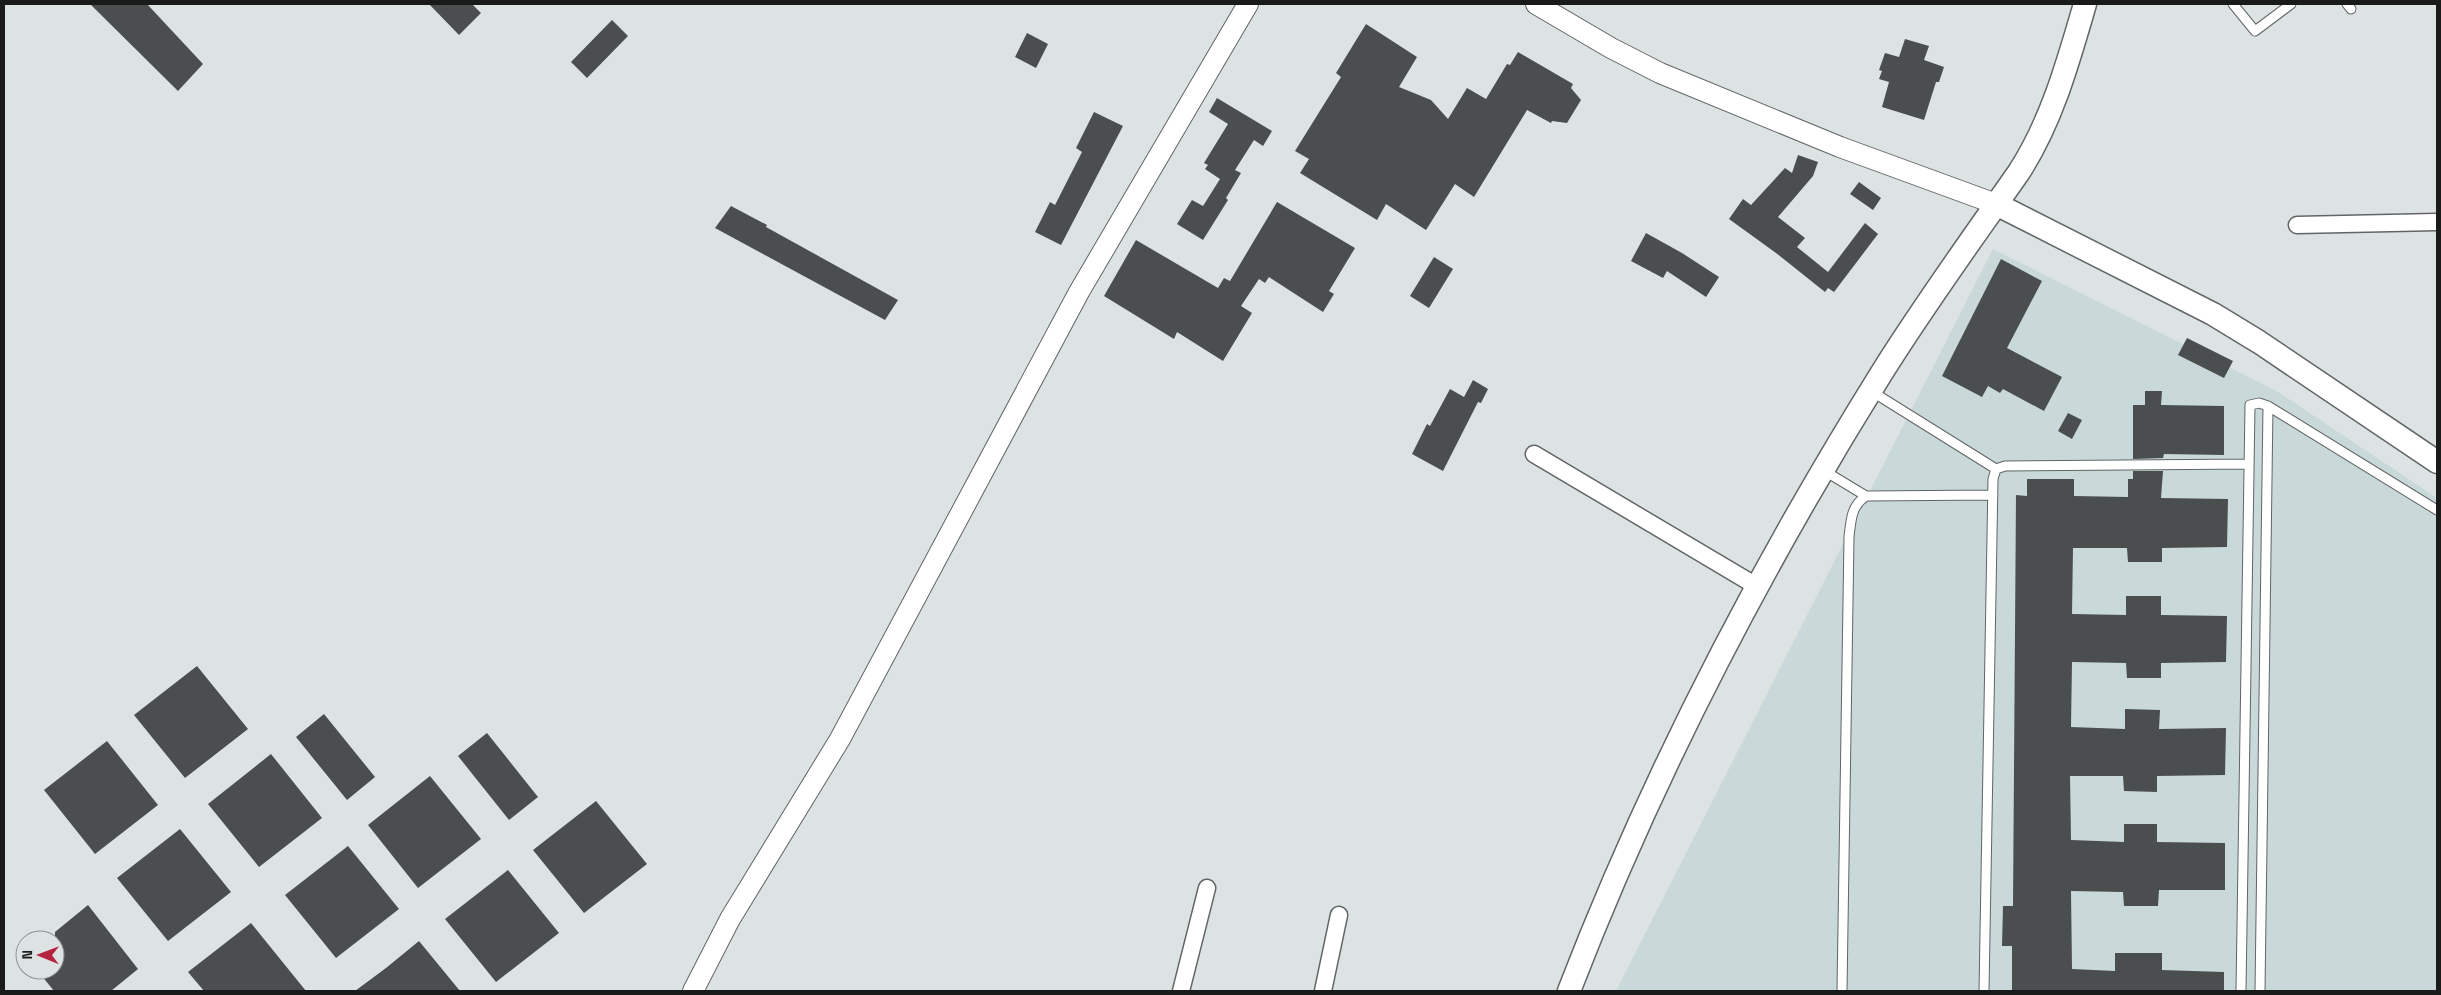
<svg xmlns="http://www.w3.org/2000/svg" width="2441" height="995" viewBox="0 0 2441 995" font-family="'Space Grotesk',sans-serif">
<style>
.built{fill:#c9d8d9}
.building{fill:#4a4e4f}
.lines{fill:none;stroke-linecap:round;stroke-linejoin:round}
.service-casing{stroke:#616566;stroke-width:11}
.minor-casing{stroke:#616566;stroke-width:19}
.tertiary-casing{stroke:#616566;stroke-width:22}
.secondary-casing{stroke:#616566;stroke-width:25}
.service{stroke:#fff;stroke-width:9}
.minor{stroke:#fff;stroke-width:16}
.tertiary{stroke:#fff;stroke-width:20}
.secondary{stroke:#fff;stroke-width:22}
</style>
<rect width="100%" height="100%" fill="#dde2e2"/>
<path class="built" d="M1993,249l282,141 162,108v493h-821z"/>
<path class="building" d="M90,4h57l56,60 -25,27z
M429,4h43l9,9 -22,22z
M612,20l16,16 -41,42 -16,-16z
M1366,24l51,33 -18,30 32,13 17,19 19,-31 19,11 21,-35 3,1 8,-13 55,32 -2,4 10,12 -14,23 -15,-2 -1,2 -24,-13 -53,87 -19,-13 -29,46 -40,-26 -9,16 -77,-47 9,-14 -14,-8 46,-74 -5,-4z
M1027,33l21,11 -12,24 -21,-11z
M1905,39l24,7 -5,14 20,7 -5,15h-3l-12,38 -42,-13 7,-25 -10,-3 3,-8 -3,-1 6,-17 14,4z
M1217,98l55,33 -9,15 -9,-6 -19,30 6,3 -15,25 2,2 -25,40 -26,-16 15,-24 11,6 17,-27 -15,-10 3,-4 -4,-2 24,-39 -19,-12z
M1094,112l29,14 -62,119 -26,-13 15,-30 5,3 27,-53 -6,-4z
M1798,155l20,7 -5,14 -35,41 27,21 -8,9 31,25 37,-49 13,11 -44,58 -6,-4 -3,4 -49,-39 -47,-34 14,-20 8,6 34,-37 7,5z
M1859,182l22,16 -8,12 -23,-16z
M1277,202l78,46 -26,43 5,3 -11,18 -54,-35 -4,6 -6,-4 -18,27 11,7 -29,48 -46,-29 -3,7 -70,-43 32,-56 82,48 6,-10 6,3z
M731,206l36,19 -1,2 132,73 -13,20 -170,-92z
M1646,233l36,20 37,24 -13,20 -39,-26 -4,7 -32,-17z
M1434,257l19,12 -24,39 -19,-12z
M2001,259l41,22 -35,67 55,29 -18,34 -41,-22 -3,4 -12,-7 -6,11 -40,-21z
M2187,338l46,23 -9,17 -46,-23z
M1473,380l15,9 -7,14 -3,-1 -35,69 -31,-17 15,-30 3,2 20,-37 14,8z
M2145,391h17l-1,14 63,1v49l-60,-1 -1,4 -30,1v-54h12z
M2068,413l14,7 -10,19 -14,-8z
M2133,471h30l-2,27 67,1 -1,48 -65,1v14h-34l-1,-14h-54l-1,66 54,1v-19h35v19l66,1 -1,46 -65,1v15h-34l-1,-15 -54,-1 -1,65 54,2v-20l35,1 -1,19 67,-1 -1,47 -68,1v16l-33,-1 -1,-15h-53l1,64 53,2v-18h33v18l68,1v47h-66l-1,16h-34l-1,-14 -52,-1 1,78 43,2v-18h47v17l62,2v19h-212v-45h-10l1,-40h10l3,-411 11,1v-17h47v17l54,1v-18h5z
M197,666l51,63 -63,49 -51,-63z
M324,714l51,63 -28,23 -51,-63z
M487,733l51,64 -29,23 -51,-64z
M107,741l51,64 -63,49 -51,-64z
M271,754l51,64 -63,49 -51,-63z
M430,776l51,63 -63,49 -50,-63z
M596,801l51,63 -63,49 -51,-63z
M180,829l51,63 -63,49 -51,-63z
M348,846l51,63 -63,49 -51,-63z
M508,870l51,63 -63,49 -51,-63z
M88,905l50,64 -27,22h-57l-17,-21h18v-38z
M251,923l55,68h-102l-16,-19z
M419,941l41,50h-105l31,-23z"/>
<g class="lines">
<g class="service-casing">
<path id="service" d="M2233,4l22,27 36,-27
M2347,4l4,5
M1871,391l125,78
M1823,470l43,26
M1842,991l7,-454c2,-17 2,-31 17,-41l127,-1
M1984,991l9,-512 3,-10 9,-3 244,-2
M2241,991l9,-586 9,-2 9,3 169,104
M2260,991l8,-585"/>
</g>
<g class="minor-casing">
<path id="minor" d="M2297,225l140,-3
M1534,454l224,133
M1181,991l26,-103
M1323,991l16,-76"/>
</g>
<g class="tertiary-casing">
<path id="tertiary" d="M1536,4l75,44 49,25 180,74 156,57
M693,991l37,-72 110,-180 239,-447 169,-288"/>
</g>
<g class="secondary-casing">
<path id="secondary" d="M1996,204l217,110 46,28 178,120
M1569,991c83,-215 190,-421 312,-617 43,-69 91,-135 138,-202 33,-51 49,-110 66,-168"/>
</g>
<use href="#service" class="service"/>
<use href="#minor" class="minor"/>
<use href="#tertiary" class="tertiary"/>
<use href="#secondary" class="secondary"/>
</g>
<rect width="2441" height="995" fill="none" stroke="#191b1b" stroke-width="10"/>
<g transform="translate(40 955) rotate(271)"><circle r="24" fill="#dde2e2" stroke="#8f9292"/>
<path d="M0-4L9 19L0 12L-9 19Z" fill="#b62540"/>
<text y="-8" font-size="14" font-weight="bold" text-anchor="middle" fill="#191b1b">N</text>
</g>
</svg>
